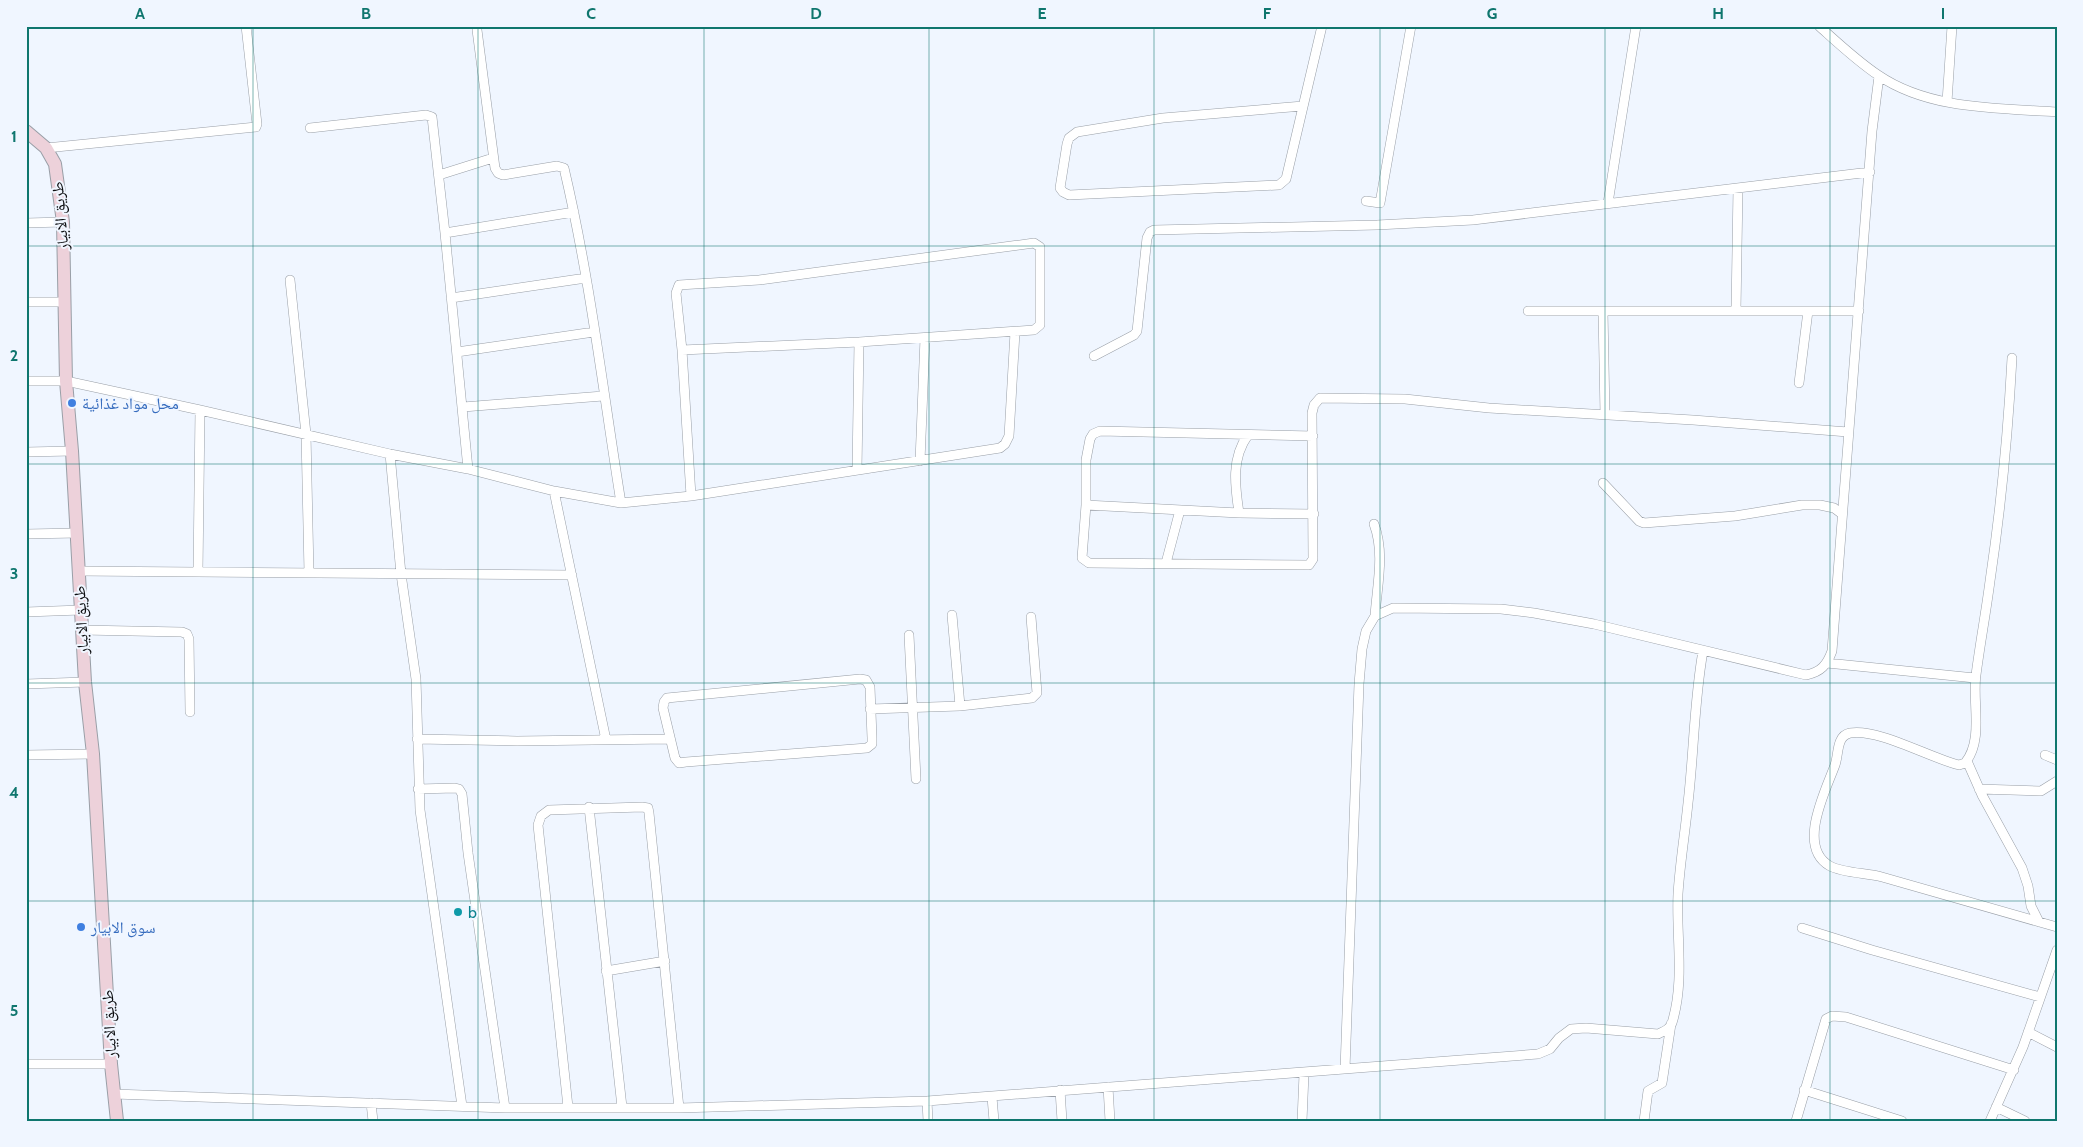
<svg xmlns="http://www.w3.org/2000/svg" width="2083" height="1147" viewBox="0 0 2083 1147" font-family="Cabin,'Noto Naskh Arabic',sans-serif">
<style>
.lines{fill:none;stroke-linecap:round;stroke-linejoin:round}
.minor-casing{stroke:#999fa7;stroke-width:10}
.secondary-casing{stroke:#999fa7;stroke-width:14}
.minor{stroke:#fff;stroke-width:9}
.secondary{stroke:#edd1da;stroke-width:12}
.grid{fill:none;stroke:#0f766e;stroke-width:1;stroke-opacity:0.55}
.shop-dot{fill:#3f7fe0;stroke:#f0f6ff;stroke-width:2}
.culture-dot{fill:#0f9aa8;stroke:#f0f6ff;stroke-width:2}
.labels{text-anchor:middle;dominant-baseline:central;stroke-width:4;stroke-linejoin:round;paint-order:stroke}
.street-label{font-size:16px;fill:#0d0e11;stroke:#f0f6ff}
.shop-label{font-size:16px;fill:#366cbe;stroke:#f0f6ff;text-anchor:start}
.culture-label{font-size:16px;fill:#0d838f;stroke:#f0f6ff;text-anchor:start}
.neatline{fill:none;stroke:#0f766e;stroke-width:2}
.grid-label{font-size:16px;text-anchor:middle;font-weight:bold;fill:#0f766e}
</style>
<rect width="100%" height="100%" fill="#f0f6ff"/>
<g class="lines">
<g class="minor-casing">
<path id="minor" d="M1819,26c19,17 38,35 59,49 51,35 120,33 179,37
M477,30l18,138 3,5 5,2 54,-9 7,2c26,110 39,223 57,335
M1947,102l5,-76
M1303,106l-140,12 -86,14 -8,6 -2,6 -7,44 3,4 6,3 210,-10 7,-6 36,-153
M310,128l116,-13 6,2 13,116 23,236
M46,148l210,-21 1,-3 -11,-98
M439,175l54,-17
M1366,201l14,2 31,-177
M1608,203l28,-177
M26,223l37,-1
M445,233l129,-21
M290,280l16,154 3,139
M451,298l135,-20
M26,302h38
M1528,311h331
M1603,311l2,104
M1736,311l2,-123
M682,350l177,-8 175,-12 6,-5v-78l-6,-4 -275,37 -80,5 -3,8 6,57 9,146
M457,352l137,-20
M1094,356l40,-21 3,-4 10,-93 3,-6 4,-2 223,-5 96,-5 397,-48
M2012,358c-4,75 -11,149 -22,223 -4,31 -10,63 -14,94 -4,27 8,65 -11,88l-6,2c-29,-7 -81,-37 -109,-32 -14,3 -11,21 -15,32 -9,25 -39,82 -5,101 13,7 37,7 52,11 58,16 116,33 175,50
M26,381h40l134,29 190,44 78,15 86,22 67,12 70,-7 309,-48 5,-4 4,-8 6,-104
M1799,383l9,-72
M463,407l140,-11
M1313,436l-213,-5 -7,3 -3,5 -4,21v45l-4,53 7,5 220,2 4,-6 -1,-146 2,-8 6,-7 85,1 84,9 204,12 155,12
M26,452l46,-1
M390,454l11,120 15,105 4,131 42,296
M920,461l5,-123
M857,470l2,-128
M1603,483l36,38 5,2 91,-7 67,-11h18l14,3 8,6
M554,491l52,249
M1086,505l153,8 75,1
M1239,513c-4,-27 -8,-55 9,-78
M1374,524c11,29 3,62 1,92
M26,534l51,-1
M1166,563l14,-53
M78,571l494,4
M198,572l2,-162
M26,612l55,-2
M952,615l8,91
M82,630l100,2 5,2 2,5 1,73
M909,635l7,144
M1827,663l148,15
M860,679l6,1 4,7 2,51v6l-5,4 -181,14 -7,1 -4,-5 -12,-50 1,-6 3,-4z
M26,684l59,-2
M870,709l90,-3 72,-8 5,-5 -6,-76
M417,739l100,2 153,-2
M26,755l67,-1
M2045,755l12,5
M1967,761l15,34 40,73 6,18 3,20 8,16
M418,789l37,-1 4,1 3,5 6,59 37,255
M1979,789l62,2 16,-10
M589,807l33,300
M1802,928l70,22 168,47
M606,971l59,-10
M2028,1032l29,15
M26,1064h85
M1345,1069l14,-385 3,-35 4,-18 9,-15 18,-8 108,1 33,4 60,11 212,51c15,-3 21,-10 26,-24l40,-520 7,-55
M1108,1087l2,34
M1060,1090l2,31
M1804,1090l98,31
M114,1094l391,14h174l248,-7 611,-47 12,-5 9,-11 12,-9 15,-1 72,6c6,-3 11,-4 14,-11 13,-42 4,-87 6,-129 2,-31 7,-61 10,-91 6,-51 6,-102 15,-152
M992,1097l2,24
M927,1101l1,20
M371,1103l2,18
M568,1107l-30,-282 3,-9 8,-6 93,-3 6,1 1,5 30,295
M1996,1107l29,14
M1302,1121l2,-47
M1644,1121l4,-30 14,-8 9,-59
M1796,1121l30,-102 6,-3 14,1 168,53
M1990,1121l33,-74 34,-97"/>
</g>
<g class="secondary-casing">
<path id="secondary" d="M26,131l20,17 9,16 8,58 3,159 6,70 13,231 8,72 18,310 6,57"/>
</g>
<use href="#minor" class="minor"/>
<use href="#secondary" class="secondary"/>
</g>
<path class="grid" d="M253,26v1095M478,26v1095M704,26v1095M929,26v1095M1154,26v1095M1380,26v1095M1605,26v1095M1830,26v1095M26,246h2031M26,464h2031M26,683h2031M26,901h2031"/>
<g class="shop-dot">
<circle cx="72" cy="403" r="5"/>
<circle cx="81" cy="927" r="5"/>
</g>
<circle class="culture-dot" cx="458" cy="912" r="5"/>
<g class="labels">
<g class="street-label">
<text transform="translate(60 216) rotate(-95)">طريق الابيار</text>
<text transform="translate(81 620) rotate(-93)">طريق الابيار</text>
<text transform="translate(109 1024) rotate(-93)">طريق الابيار</text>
</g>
<g class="shop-label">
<text x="82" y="403">محل مواد غذائية</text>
<text x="91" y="927">سوق الابيار</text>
</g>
<g class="culture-label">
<text x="468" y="912">b</text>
</g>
</g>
<rect width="2083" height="1147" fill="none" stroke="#f0f6ff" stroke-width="55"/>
<rect x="28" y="28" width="2028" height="1092" class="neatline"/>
<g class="grid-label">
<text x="140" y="19">A</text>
<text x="366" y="19">B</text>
<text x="591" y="19">C</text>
<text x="816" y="19">D</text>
<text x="1042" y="19">E</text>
<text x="1267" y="19">F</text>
<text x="1492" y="19">G</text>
<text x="1718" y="19">H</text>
<text x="1943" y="19">I</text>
<text x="14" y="142">1</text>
<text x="14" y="361">2</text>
<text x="14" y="579">3</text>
<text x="14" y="798">4</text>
<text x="14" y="1016">5</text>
</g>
</svg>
